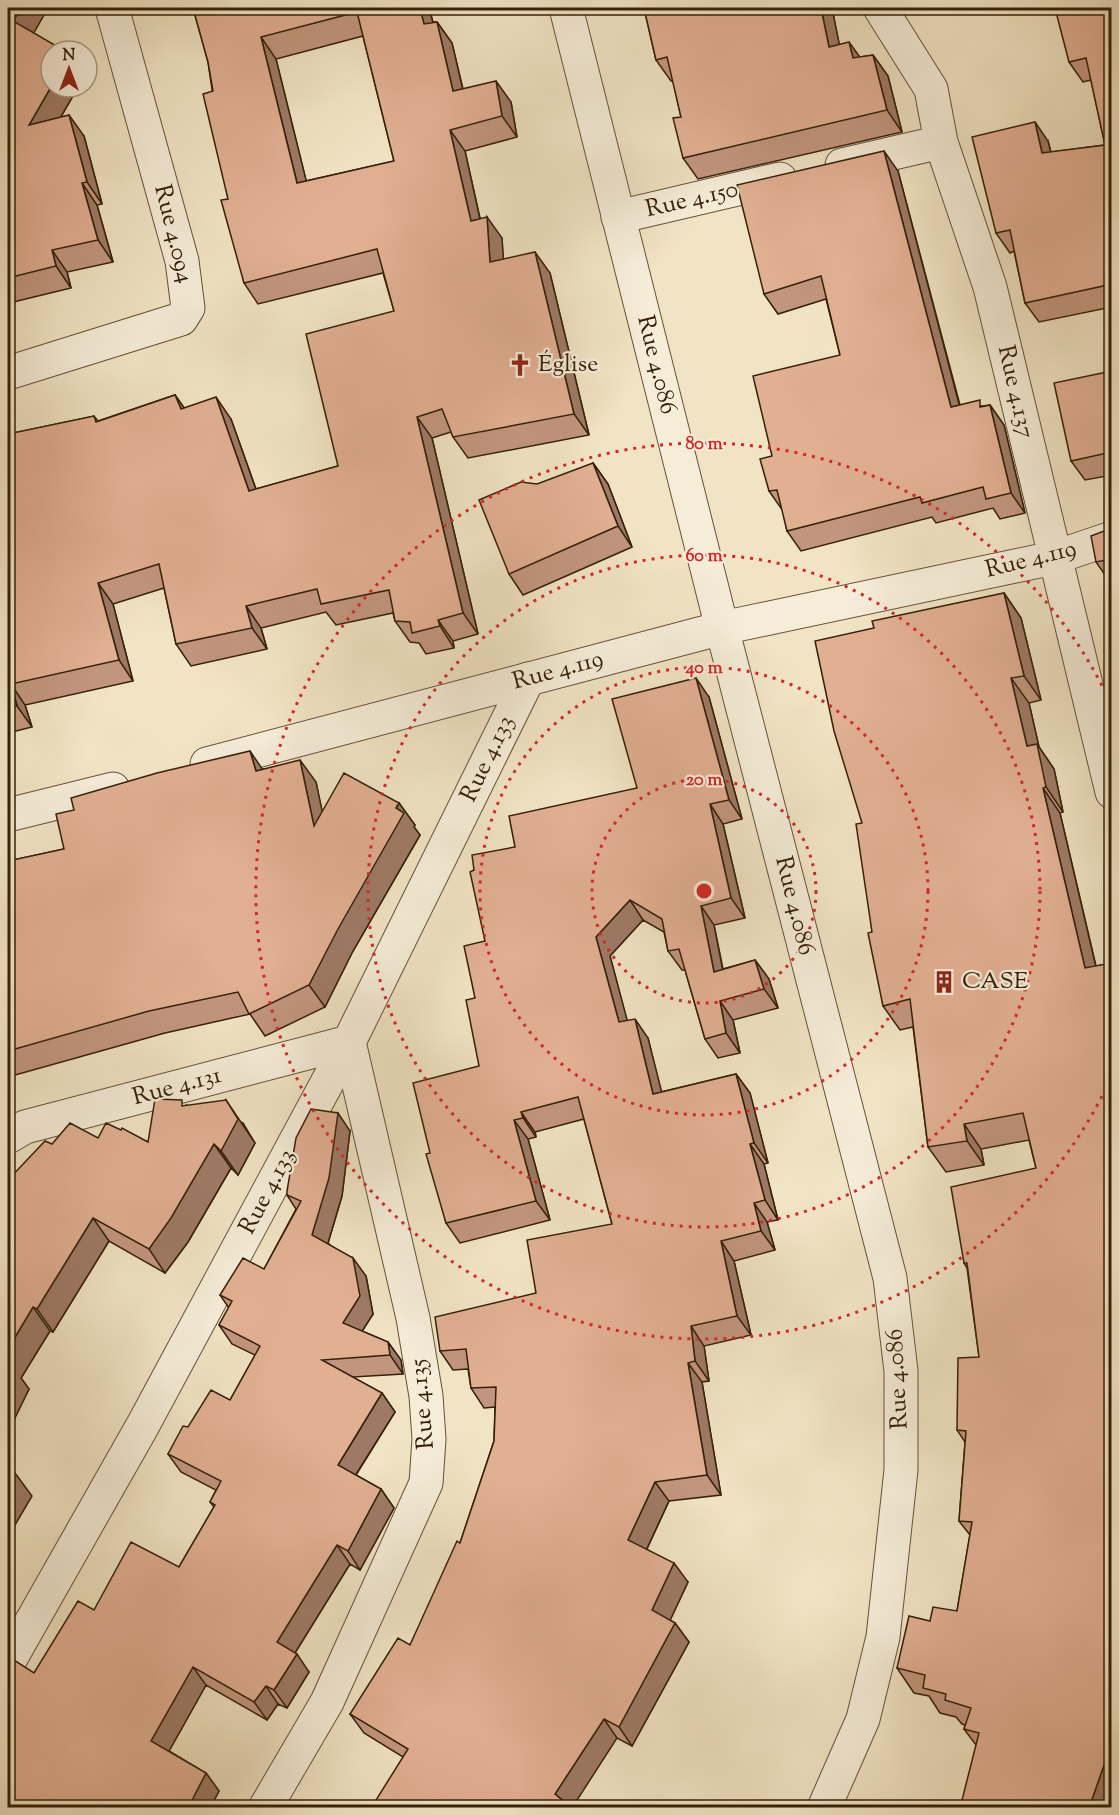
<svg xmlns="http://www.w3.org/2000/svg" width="1119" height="1815" viewBox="0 0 1119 1815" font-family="'Sorts Mill Goudy',serif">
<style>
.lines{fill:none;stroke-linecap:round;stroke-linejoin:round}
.minor-casing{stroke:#645138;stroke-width:35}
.tertiary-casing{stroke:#645138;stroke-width:35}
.minor{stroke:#f6edd9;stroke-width:33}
.tertiary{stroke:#f6edd9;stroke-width:33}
.wall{fill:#c2967e;stroke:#352009;stroke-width:1.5;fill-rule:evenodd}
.shaded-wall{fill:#9e7a66;stroke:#352009;stroke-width:1.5}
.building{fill:#e1af92;stroke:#352009;stroke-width:1.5;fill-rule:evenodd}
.ring{fill:none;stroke:#d62828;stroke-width:3;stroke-dasharray:3 6}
.labels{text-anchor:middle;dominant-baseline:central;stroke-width:4.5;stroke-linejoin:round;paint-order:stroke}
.street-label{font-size:24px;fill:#352009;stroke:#f6edd9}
.poi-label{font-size:24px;fill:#352009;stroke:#f6edd9;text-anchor:start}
.centre{fill:#d62828;stroke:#f6edd9;stroke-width:3}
.ring-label{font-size:18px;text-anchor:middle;font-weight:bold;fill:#d62828;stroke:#f6edd9;stroke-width:4.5;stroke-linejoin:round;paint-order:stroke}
</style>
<rect width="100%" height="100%" fill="#f1e4c4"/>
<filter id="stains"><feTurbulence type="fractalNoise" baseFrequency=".00333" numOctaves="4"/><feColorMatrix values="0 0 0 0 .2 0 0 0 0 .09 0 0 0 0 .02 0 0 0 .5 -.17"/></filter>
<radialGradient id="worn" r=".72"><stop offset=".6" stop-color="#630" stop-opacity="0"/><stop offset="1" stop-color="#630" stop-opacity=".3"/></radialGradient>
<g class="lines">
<g class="minor-casing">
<path id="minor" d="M880,8l51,81 10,53 49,145 122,505
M842,165l99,-23
M618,217l162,-38
M8,373l173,-54 7,-11 -6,-47 -70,-253
M722,628l331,-70 59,-20
M8,1137l17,-10 324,-85 64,276 13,78 3,43 -3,44 -99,219 -62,106
M8,1663l135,-238 206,-383 179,-363"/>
</g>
<g class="tertiary-casing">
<path id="tertiary" d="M566,8l156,620 168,650 11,93v99l-18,167 -20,82 -39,89
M207,764l515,-136
M8,815l105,-26"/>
</g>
<use href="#minor" class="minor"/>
<use href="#tertiary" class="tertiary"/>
</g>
<path class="wall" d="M8,8l25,25 45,54 -17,30 23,19 18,68 -5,1 16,57 -46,10 4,16 -62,15 -1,-3z
M193,8h236l4,14h4l15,21 11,46 48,13 6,35 -52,14 15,67 22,20 1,21 47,14 39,162 -121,23 -15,-21 -2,-5 -19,6 46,196 -25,7 1,7 -28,6 -7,-11 -9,-1 -15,-21 -2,-8 -57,12 -10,-13 -65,16 6,21 -76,17 -15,-22 -12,-56 -51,16 20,77 -108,24 7,22 -24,6v-299l86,-18 4,5 77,-26 9,13 47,11 25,70 82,-23 56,-155 -11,-38 -125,31 -14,-21 -16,-84 -20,-137zM363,36l31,125 -88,20 -30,-122z
M644,8h188l7,36 21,13 13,-2 15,21 14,56 -204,47 -15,-21 -2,-41 -8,-36h-2l-15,-21z
M993,8h17l-14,5z
M1112,8v299l-73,15 -14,-19 -11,-52 -4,2 -14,-20 52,-92 3,11 54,-7 -14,-65 -8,2 -14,-20z
M898,171l62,234 23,1 7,-1 14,20 21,88 -25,6 -7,-11 -57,15 -4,-6 -131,34 -14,-20 -4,-20 -14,-20 3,-35 68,-101 -14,-56 -48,15 -14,-20z
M1112,371v104l-27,5 -14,-19z
M593,463l15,21 24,63 -109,48 -14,-21z
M1112,528v57l-16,-23z
M1004,593l17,25 20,82 -12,3 10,44 15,22 9,43 -3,1 36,153 10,-2 6,8v836l-136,-63 -12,-16 1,-4 -3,-1 -6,-7 -16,-4 -11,-17 -15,-3 -17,-25 33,-47 27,-10 13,-76 -11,-14 6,-79 -8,-12 22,-73 -12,-89 -3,-5 72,-95 -7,-28 -48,9 3,16 -38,7 -18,-25 -15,-120 -13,3 -17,-24 -11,-74 -10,-109 12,-195z
M709,697l33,122 -19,5 22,94 -31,7 9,44 32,-9 14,19 9,29 -45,12 7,33 -22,5 -13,-19 -20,-69h-3l-14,-19 -4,-19 -21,-12 -33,36 17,65 21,17 13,54 75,-18 14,19 18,70 -4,1 14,56 -11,2 8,28 -41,11 17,74 -47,11 5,35 -7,1 19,113 -52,6 -22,48 41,33 -18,38 5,3 14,19 -57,104 -15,-8 -214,19 -39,-24 -14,-19 60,-69 50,-102 34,-102 1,-34 -11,1 -13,-20 -3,-19 -15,1 -13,-19 96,-58 76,-69 -28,-105 -49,13 1,5 -8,2 22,81 -90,23 -14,-20 -16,-70 49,-87 -4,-68 10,-57 -11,-71 41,-23 122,-59z
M263,769l53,13 6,30 77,-9 16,22 -1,2 6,8 -67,116 -28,56 -60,29 -15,-22 -85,19 -157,44v-216l56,-12z
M186,1105l57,18 12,20 -17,32 -7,-7 -43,74 -23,31 -56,-32 -56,91 -3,-1 -29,47 8,11 -21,43v-252l44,-36 46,-6 23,-8 27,12z
M350,1131l-8,65 -14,47 38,33 7,38 -11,17 26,11 13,18 2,14 -51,3 30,16 13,19 -39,63 25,14 13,19 -34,62 -10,-6 -55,89 14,19 -22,36 -9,-4 -11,16 -61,-35 -37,66 37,22 13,18 -9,17h-202l26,-135 60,-63 85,-43 35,-60 -4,-5 6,-12 -35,-18 -13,-18 20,-27 42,-27 25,-45 -23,-11 -13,-19 10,-17 -9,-13 44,-26 32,-60 -9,-14z"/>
<path class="shaded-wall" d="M21,8h27l-20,35 -15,-22z
M420,8h9l10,38 -15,-22z
M821,8h11l12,60 -15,-21z
M437,22l15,21 16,69 -15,-21z
M261,37l15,22 36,145 -15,-21z
M849,42l15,21 -11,-5z
M873,55l15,21 14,56 -15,-22z
M496,81l15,21 6,35 -15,-21z
M51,87h27l-34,59 -15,-21z
M69,115l15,21 18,68 -15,-22z
M1035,122l13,19 8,32 -14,-20z
M450,130l15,21 20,91 -14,-21z
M884,151l14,20 67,256 -14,-20z
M82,183l15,22 16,57 -15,-22z
M487,217l15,21 3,45 -15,-21z
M52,250l15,22 4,16 -15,-22z
M535,252l15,21 39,162 -15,-21z
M175,395l15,21 -9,-7z
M216,397l15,22 33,93 -15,-21z
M990,405l14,20 21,88 -14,-20z
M417,417l15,21 46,196 -15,-21z
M593,463l15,21 24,63 -14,-21z
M98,583l15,21 20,77 -14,-21z
M1004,593l17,25 20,82 -17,-24z
M246,606l15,22 6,21 -15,-21z
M438,620l15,21 1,7 -14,-22z
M696,678l13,19 33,122 -13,-19z
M1011,678l18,25 10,44 15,22 9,43 -17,-25 -19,-41z
M11,684l14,21 7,22 -15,-21z
M250,751l15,22 -9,-2z
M300,760l16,22 14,66 -16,-22z
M1043,788l17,25 42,180 -17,-25z
M399,803l16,22 -1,2 6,8 -67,116 -28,56 -16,-22z
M710,804l13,20 22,94 -14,-20z
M630,900l13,20 -33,36 23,86 -14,-20 -23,-85z
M701,906l13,19 13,67 -13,-20z
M755,960l14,19 9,29 -14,-19z
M1106,964l6,8v13z
M720,1001l13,19 7,33 -14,-20z
M635,1019l13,19 19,75 -14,-19z
M736,1074l14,19 18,70 -14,-20z
M226,1100l29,43 -17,32 -17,-24z
M521,1112l14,20 1,5 -13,-19z
M338,1113l12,18 -8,65 -17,57 -13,-18z
M514,1120l14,19 22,81 -14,-19z
M964,1124l17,25 3,16 -17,-24z
M214,1144l17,24 -43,74 -23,31 -16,-24z
M750,1144l14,20 14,56 -13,-20z
M754,1203l13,19 8,28 -14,-19z
M93,1218l16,23 -56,91 -16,-23z
M721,1241l13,20 17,74 -14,-19z
M353,1258l13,18 7,38 -17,27 -13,-18z
M33,1307l17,24 -29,47 8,11 -21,43v-83z
M691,1326l13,20 5,35 -14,-20z
M388,1342l13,18 2,14 -13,-19z
M688,1363l14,19 19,113 -14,-20z
M382,1393l13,19 -45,72 -12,-19z
M15,1473l17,23 -24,41v-52z
M655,1482l14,19 -27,58 -14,-19z
M381,1489l13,19 -34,62 -12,-19z
M337,1545l13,19 -60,97 -13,-19z
M674,1563l14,19 -22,47 -14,-19z
M675,1623l14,19 -57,104 -13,-19z
M297,1654l12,18 -22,36 -13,-18z
M193,1667l13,18 -42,75 -13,-19z
M266,1686l12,18 -11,16 -13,-18z
M604,1719l13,19 -45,70 -17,-14z
M1112,1742v66h-23z
M206,1773l13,18 -9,17h-22z"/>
<path class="building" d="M8,8h13l-8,13 52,30h-14v36l-22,38 40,-10 18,67 -5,1 16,57 -46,10 4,16 -48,12z
M193,8h227l4,16 13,-2 16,69 43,-10 6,35 -52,14 21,91 16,-4 3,45 45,-10 39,162 -121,23 -11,-28 -25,8 46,196 -25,7 2,6 -28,7 -2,-11 -15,-1 -6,-31 -68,14 -4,-15 -71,17 6,22 -76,16 -17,-80 -61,19 21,77 -108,24 6,22 -9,2v-274l86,-18 2,6 79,-27 6,14 35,-12 33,94 89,-25 -32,-132 88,-23 -17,-62 -133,34 -23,-83 7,-1 -25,-105 10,-3 -5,-29zM357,12l37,149 -97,22 -36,-146z
M644,8h177l8,39 20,-5 4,16 20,-3 14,55 -204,48 -10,-40 8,-1 -14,-60 -11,3z
M1055,8h57v297l-4,-20 -83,18 -15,-73 -14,3 -24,-96 63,-15 7,31 63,-8 -19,-87 -17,4z
M884,151l67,256 29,-7v7l10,-2 21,88 -25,6 -3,-12 -61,16 -2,-6 -133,34 -10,-41 -8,1 -9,-32 12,-3 -19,-80 87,-21 -19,-79 -57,18 -27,-109z
M1112,371v81l-41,9 -17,-78z
M593,463l25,63 -109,48 -30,-74 42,-18 16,2z
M1112,528v31l-16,3 -5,-26z
M1004,593l20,83 -13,2 16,68 10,-2 9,43 -3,1 42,180 21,-4 6,21v757l-23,66h-129l19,-75 -15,-4 7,-21 -26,-8 1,-6 -23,-6 2,-13 -28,-7 12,-52 21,5 3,-14 24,4 15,-89 -13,-1 7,-90 -9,-1 1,-72 21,-1 -12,-94h-3l-13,-76 85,-19 -13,-55 -59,11 3,17 -39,6 -18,-148 -27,7 -15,-73 4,-1 -16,-108 6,-1 -28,-92 -19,-90 59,-13 -2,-7z
M696,678l33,122 -19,4 21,94 -30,8 13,66 41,-12 9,29 -44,12 6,32 -21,6 -26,-90 -11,2 -6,-32 -32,-19 -34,37 23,85 16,-3 18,75 83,-20 18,69 -4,1 15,56 -11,3 7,28 -40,10 16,75 -46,10 4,35 -7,2 19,112 -52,7 -27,58 46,23 -22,47 23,13 -56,104 -15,-8 -49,75 17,14h-201l37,-59 -58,-35 48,-76 12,7 47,-104 3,2 34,-102 2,-54 -25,1 -5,-39 -26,2 -5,-34 101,-24 -9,-53 85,-16 -34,-127 -57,15 2,6 -9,2 22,81 -90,22 -20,-69 4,-1 -17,-70 66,-17 -13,-66 9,-2 -11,-52 21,-5 -15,-69 4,-2 -2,-15 43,-8 -6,-31 128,-28 -25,-89z
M250,751l6,20 44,-11 14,66 30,-53 55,30 -3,5 8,5 -66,116 -29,56 -60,29 -11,-22 -89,19 -141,40v-190l56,-12 -8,-35 18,-4 -3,-12 86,-25z
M155,1099l27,1v6l44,-6 12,19 -17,32 -7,-7 -43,74 -22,31 -56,-31 -56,91 -4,-2 -25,42v-169l37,-39 7,3 18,-21 28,15 8,-15 15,7 1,-2 26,14z
M311,1109l27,4 -9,65 -17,57 41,23 7,38 -17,27 45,19 2,13 -68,5 60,33 -44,72 43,24 -33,62 -11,-6 -60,97 20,12 -23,36 -8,-4 -12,16 -61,-35 -42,74 55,32 -18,35h-77l-4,-3 -2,3h-97v-145l3,-5 23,15 44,-72 16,9 37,-68 48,25 36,-62 -5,-3 11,-21 -53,-27 15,-28 5,1 23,-37 19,10 30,-54 -41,-21 13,-24 -12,-6 23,-37 21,11 37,-68 -14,-6v-4l9,-53z
M8,1362l4,3 -4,10z
M8,1468l7,5 -7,12z"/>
<g class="ring">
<circle cx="704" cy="891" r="112"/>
<circle cx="704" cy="891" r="224"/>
<circle cx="704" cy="891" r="336"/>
<path d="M1110 1080A448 448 0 1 1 1110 702"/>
</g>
<defs>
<g id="church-bare" transform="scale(1.8)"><path d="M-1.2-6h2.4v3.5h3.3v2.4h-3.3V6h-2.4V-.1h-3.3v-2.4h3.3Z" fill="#8f2418" stroke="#f6edd9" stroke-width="2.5" paint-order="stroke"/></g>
<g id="building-bare" transform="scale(1.8)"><path d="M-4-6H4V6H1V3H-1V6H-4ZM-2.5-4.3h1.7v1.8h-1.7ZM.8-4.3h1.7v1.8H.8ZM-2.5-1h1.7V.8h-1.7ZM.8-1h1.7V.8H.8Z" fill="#8f2418" stroke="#f6edd9" stroke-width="2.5" paint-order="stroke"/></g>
</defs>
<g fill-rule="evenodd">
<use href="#church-bare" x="520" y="365"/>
<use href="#building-bare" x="944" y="982"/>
</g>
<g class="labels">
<g class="street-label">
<text transform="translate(692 200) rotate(-13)">Rue 4.150</text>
<text transform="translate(173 234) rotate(76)">Rue 4.094</text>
<text transform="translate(656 365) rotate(76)">Rue 4.086</text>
<text transform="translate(1015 392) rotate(77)">Rue 4.137</text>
<text transform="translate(1031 560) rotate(-14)">Rue 4.119</text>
<text transform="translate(558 671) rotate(-15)">Rue 4.119</text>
<text transform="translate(488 759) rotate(-64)">Rue 4.133</text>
<text transform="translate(794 906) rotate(76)">Rue 4.086</text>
<text transform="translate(177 1087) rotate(-15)">Rue 4.131</text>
<text transform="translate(268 1192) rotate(-62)">Rue 4.133</text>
<text transform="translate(898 1379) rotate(-93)">Rue 4.086</text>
<text transform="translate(423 1404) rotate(-95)">Rue 4.135</text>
</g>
<g class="poi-label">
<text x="538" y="365">Église</text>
<text x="962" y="982">CASE</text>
</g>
</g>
<circle cx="704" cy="891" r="9" class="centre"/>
<g class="ring-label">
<text x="704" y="449">80 m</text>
<text x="704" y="561">60 m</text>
<text x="704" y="673">40 m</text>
<text x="704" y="785">20 m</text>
</g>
<rect width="1119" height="1815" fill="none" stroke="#f1e4c4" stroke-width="30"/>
<rect x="9" y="9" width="1101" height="1797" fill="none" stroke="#352009" stroke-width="3"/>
<rect x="15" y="15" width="1089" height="1785" fill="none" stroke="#352009" stroke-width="1.5"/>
<g transform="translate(69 69)"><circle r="28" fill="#f6edd9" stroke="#a99b86" stroke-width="1.5"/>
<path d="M0-4.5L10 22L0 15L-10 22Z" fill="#8f2418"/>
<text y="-9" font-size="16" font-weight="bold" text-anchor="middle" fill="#352009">N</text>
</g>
<rect width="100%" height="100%" filter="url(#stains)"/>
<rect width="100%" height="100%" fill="url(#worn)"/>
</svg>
